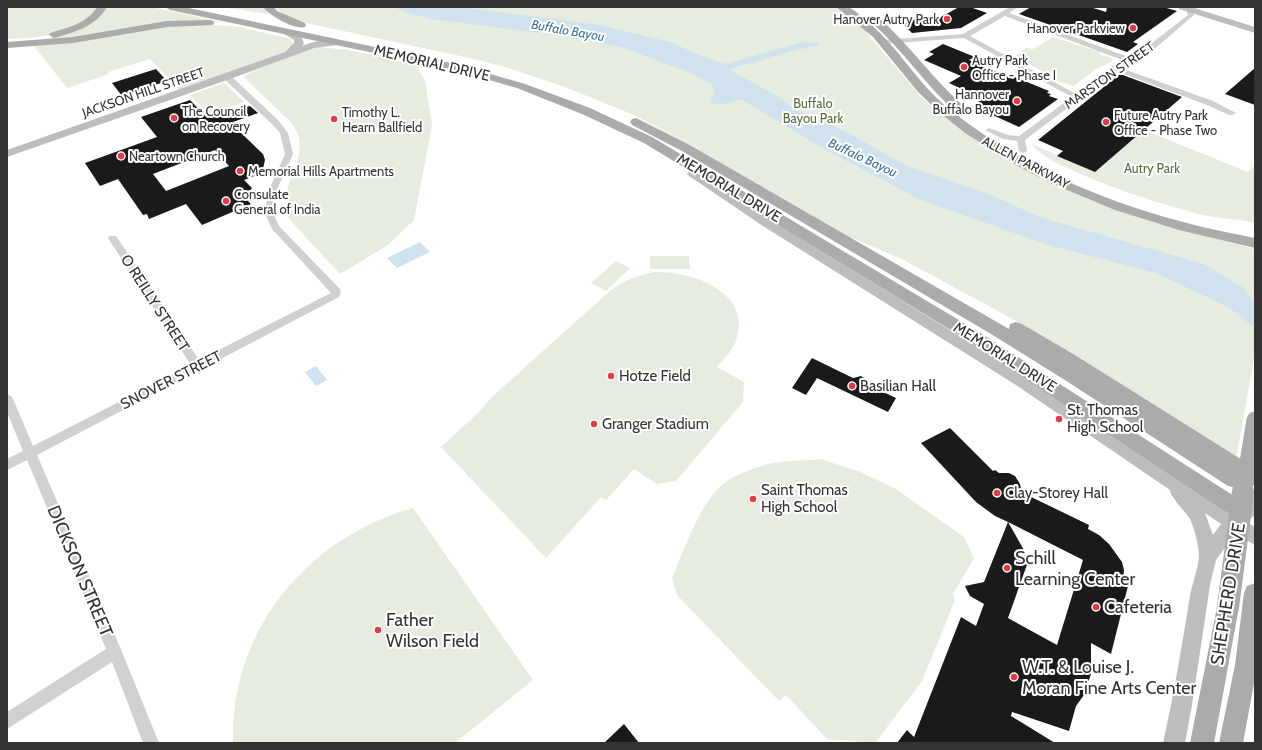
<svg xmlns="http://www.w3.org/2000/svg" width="1262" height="750" viewBox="0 0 1262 750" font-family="Cabin,sans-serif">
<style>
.green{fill:#e6ecdf}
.water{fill:#cfe2ee}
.building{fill:#1a1a1a;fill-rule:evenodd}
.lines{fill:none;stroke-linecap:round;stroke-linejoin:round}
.primary-tunnel{stroke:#d6d6d6;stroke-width:22;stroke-dasharray:22 11;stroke-linecap:butt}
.street{fill:#d0d0d0;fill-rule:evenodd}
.secondary{fill:#bdbdbd;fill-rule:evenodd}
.primary{fill:#ababab;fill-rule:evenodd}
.primary-bridge-far1{stroke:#ababab;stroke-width:17}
.primary-bridge{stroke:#ababab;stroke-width:22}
.poi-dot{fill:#e63946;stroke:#fff;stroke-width:1.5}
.labels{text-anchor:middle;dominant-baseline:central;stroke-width:4;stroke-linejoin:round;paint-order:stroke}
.far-poi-label{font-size:13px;fill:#333;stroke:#fff;text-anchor:start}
.far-water-label{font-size:13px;font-style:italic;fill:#3f7597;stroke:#fff}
.far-street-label{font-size:13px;fill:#333;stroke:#fff}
.far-park-label{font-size:13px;fill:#56703f;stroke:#fff}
.street-label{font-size:15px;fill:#333;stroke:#fff}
.poi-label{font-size:15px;fill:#333;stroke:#fff;text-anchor:start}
.near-poi-label{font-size:18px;fill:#333;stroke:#fff;text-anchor:start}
.near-street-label{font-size:18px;fill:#333;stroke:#fff}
</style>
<rect width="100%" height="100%" fill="#fff"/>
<path class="green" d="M7,7h92l-12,14 -35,14 -22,3 -23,1z
M106,7h45l72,15 -45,-1 -98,17 -41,2c20,-4 57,-15 67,-33z
M223,7h41l5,6 -1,1z
M274,7h561l26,19 61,72 33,27 45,31 29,16 97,41 34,11 95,25v104l-19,106 -162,-105 -56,-32 -116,-63 -69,-29 -144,-86 -55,-29 -69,-28 -59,-20 -41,-10 -159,-34 -21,-8z
M202,24l37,3 52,12 3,5 -9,8 -105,38 -30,-31 -42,13 1,2 -42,14 -33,-42 29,-3 85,-15z
M1053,37l47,15 1,3 11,3 -1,4 -17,8 -20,16 -17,-5c-2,-3 -37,-22 -42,-25l11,-8 7,1z
M318,47l30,3 67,14 10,16 7,45 -18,95 -26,25 -48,29 -50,-54c-18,-30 23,-61 5,-92 -4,-7 -11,-12 -17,-18 -11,-11 -23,-22 -35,-34l63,-27z
M224,83l20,19 -35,13 -19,-20z
M1144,130l104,42 7,-7v58c-15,-4 -30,-4 -46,-7 -30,-5 -165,-48 -177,-72l63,28z
M650,256h39l1,13h-40z
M616,261l14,7 -24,23 -15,-8z
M655,272c38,-1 100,21 80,71 -4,9 -12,17 -18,24l27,15 -1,20 -67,79 -19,3 -23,-15 -28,31 -5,-3 -55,61 -105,-111 39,-36 12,-14 119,-107c13,-10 27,-15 44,-18z
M820,459l38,12 38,18 68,48 10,21 -21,36 2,6 -33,81 -47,62 -48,-4 -41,-44 -7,6 -102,-106 -5,-17c12,-28 28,-75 51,-94 12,-10 31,-16 45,-20 17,-4 36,-3 52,-5z
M413,508l120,172 -78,63h-222c-3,-113 74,-205 180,-235z"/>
<path class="water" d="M394,7h64l142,18 70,17 34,15 21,7 78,-22 16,1v3c-22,2 -42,10 -63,16 -9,2 -18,3 -26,8l49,27 15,12 57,25 53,31 85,29 53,24 162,46 38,23 13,15v26l-25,-20 -74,-35 -108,-28 -127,-45 -88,-46 -91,-54c-11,-1 -23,9 -32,2l5,-11 -4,-7 -15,-9 -75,-28 -64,-12 -125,-16 -27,-7z
M420,242l10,10 -33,16 -10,-10z
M316,366l11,14 -11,6 -11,-14z"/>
<path class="building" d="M959,7h11l17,6 -26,15 -49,5 -12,-12 41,-4z
M1031,7h59l16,5 1,-5h56l14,4 -44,31 5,2 -11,8 -108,-38z
M943,44l32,13 -6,3 44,19 2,-2 34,14 -2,2 4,1 -2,2 9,3 -39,28 -42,-19 4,-2 -5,-3 7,-4 -34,-16 12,-7 -37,-16 10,-6 -5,-2z
M1255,68v37l-30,-11z
M156,69l11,12 -45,15 -10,-13z
M1120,74l62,23 -87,75 -38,-16 6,-5 -25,-11z
M190,100l17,18 43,-12 8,7 -25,9 10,9 -3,1 23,22 2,6 -3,13 -18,7 8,8 -7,10 6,6 -49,21 -16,-21 -37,15 -2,-5 -4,1 -25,-36 -18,7 -15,-23 72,-26 -16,-20zM215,150l14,16 -63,25 -13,-17z
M812,358l41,20 8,-2 4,3 1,5 30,14 -8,14 -71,-34 -11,17 -14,-7z
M950,428l43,43 2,-1 4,3h10l6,3 5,8 1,5 5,2 -1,3 64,31 -1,4 11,6 10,9 13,18 2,8 -1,13 5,3 -17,68 -20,-11v31l-7,21 -8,11 -7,25 -57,-19 -1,4 44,27h-158l10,-13 7,7 47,-120 15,9 8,-22 -14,-8 -5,-10 19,-4 24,-60 -13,-6 -19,-14 -55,-59zM1008,522l75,38 -26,85 -49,-27 21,-59z
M624,724l15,19h-35z"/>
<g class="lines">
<path class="primary-tunnel" d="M1232,505l23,16"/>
<path class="street" d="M1010,7h8l-9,6 122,45 21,-15 36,-28 -3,-8h7l-1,2 3,6 -1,1c-23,19 -44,41 -72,52l92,33 23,12 -4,2h-3l-22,-10 -91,-34 -91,69 2,11 -4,2 -4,-2 -2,-10 -14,-2 -18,-9 4,-2 19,7 11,1 53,-39 -108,-59 -82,6 -3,-2 3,-2 81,-6zM1005,16l120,45 -13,5 -36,28 -106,-58z
M224,75h6l48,45 10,13 5,21 -17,38 -3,21 6,13 61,63 1,2 -2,6 -302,158 83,192 39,96h-16l-31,-81 -105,67v-17l99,-63 -79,-189 -20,10v-11l16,-8 -16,-39v-18l4,2 2,3 20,47 158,-81 -83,-127 2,-2h6l83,124 132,-67 -59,-64 -7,-16 3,-21 17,-38 -5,-21 -8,-9 -48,-45z"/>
<path class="secondary" d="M1178,7h13l64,20v6l-76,-24z
M286,29l15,8 3,6 -2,3c8,-4 35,-10 41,-4l-5,3 -24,3 -84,31 -223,78v-7l278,-98 9,-9v-3l-13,-8z
M693,171l4,1 74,48 255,157 206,135 17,-12 6,-3v18l-8,7 8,5v18l-20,-11 -19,26 -6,25 -18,120 -7,38h-22c11,-49 19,-98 27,-147 2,-12 9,-30 9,-41 -1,-12 -4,-25 -9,-36 -5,-8 -20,-22 -20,-29l-154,-105 -253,-159 -74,-50 -2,-2 2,-2zM1205,513l16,11 -8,11z"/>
<path class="primary" d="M97,7h10c-11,19 -30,24 -49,30l-4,1 -5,-3 1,-2c17,-5 38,-10 47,-26z
M165,7h19l272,57 69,20 65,24 62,29 327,195 258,166 3,6 -3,6 -7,3 -7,-3 -256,-170 -323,-197 -62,-29 -65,-26 -67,-19 -280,-59z
M263,7h11l3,4 28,12 1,2 -1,2c-11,3 -36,-12 -42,-20z
M836,7c4,0 9,-1 12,0 5,2 11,7 15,11 33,25 53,64 85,90 69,56 153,93 239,115 22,6 45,10 68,15v10l-76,-18 -64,-20 -62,-26 -30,-15 -58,-36 -26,-21 -21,-20 -45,-55z
M874,16l4,1c32,28 56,64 89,92l2,3 -2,3h-8c-33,-29 -56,-65 -89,-94l-1,-2z
M209,20l4,1 1,2 -1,2 -46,2 -94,16 -66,5v-6l66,-5 94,-16z
M636,118l52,26 321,185 1,-5 6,-2 6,2 53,31 180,113v18l-11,-5 -2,5 -7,2 -7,-2 -160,-104 -77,-48 -311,-184 -48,-25 -2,-3 2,-3z
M1255,583v95l-12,65h-24l16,-78 9,-72 3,-7z
M1228,596l8,3 3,8 -25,136h-24l27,-136 3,-8z"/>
<path class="primary-bridge-far1" d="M1243,493l12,-73"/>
<path class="primary-bridge" d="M1228,607l15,-115"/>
</g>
<g class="poi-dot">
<circle cx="947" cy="19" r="4"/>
<circle cx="1133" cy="28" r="4"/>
<circle cx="964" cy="67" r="4"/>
<circle cx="1017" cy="101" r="4"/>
<circle cx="174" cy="118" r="4"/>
<circle cx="334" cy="119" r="4"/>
<circle cx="1106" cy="122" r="4"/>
<circle cx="121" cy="156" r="4"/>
<circle cx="240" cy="171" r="4"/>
<circle cx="226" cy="201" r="4"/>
<circle cx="611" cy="376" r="4"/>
<circle cx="852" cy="386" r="4"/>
<circle cx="1059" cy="419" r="4"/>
<circle cx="594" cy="424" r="4"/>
<circle cx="997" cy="493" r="4"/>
<circle cx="753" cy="499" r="4"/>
<circle cx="1007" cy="568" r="4"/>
<circle cx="1096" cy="607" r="4"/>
<circle cx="378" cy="630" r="4"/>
<circle cx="1014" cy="677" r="4"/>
</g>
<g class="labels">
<g class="far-poi-label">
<text x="939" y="19" text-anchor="end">Hanover Autry Park</text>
<text x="1125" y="28" text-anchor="end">Hanover Parkview</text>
<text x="972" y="60">Autry Park<tspan x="972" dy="15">Office - Phase I</tspan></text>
<text x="1009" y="94" text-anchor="end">Hannover<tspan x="1009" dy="15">Buffalo Bayou</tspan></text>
<text x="182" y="111">The Council<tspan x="182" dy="15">on Recovery</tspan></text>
<text x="342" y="112">Timothy L.<tspan x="342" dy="15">Hearn Ballfield</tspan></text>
<text x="1114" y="115">Future Autry Park<tspan x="1114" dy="15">Office - Phase Two</tspan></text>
<text x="129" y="156">Neartown Church</text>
<text x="248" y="171">Memorial Hills Apartments</text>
<text x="234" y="194">Consulate<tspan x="234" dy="15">General of India</tspan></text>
</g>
<g class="far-water-label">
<text transform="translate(568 30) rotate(10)">Buffalo Bayou</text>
<text transform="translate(863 157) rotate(25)">Buffalo Bayou</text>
</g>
<g class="far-street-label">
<text transform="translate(1109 75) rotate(-35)">MARSTON STREET</text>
<text transform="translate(143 92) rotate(-19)">JACKSON HILL STREET</text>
<text transform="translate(1026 162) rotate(28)">ALLEN PARKWAY</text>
</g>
<g class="far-park-label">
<text x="813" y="103">Buffalo<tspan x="813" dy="15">Bayou Park</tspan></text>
<text x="1152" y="168">Autry Park</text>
</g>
<g class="street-label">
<text transform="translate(432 63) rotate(13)">MEMORIAL DRIVE</text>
<text transform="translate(729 188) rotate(31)">MEMORIAL DRIVE</text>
<text transform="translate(155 303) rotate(57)">O REILLY STREET</text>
<text transform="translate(1005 357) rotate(32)">MEMORIAL DRIVE</text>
<text transform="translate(171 380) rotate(-27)">SNOVER STREET</text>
</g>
<g class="poi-label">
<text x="619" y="376">Hotze Field</text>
<text x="860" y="386">Basilian Hall</text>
<text x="1067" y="410">St. Thomas<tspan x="1067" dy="17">High School</tspan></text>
<text x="602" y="424">Granger Stadium</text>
<text x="761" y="490">Saint Thomas<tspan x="761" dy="17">High School</tspan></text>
<text x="1005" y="493">Clay-Storey Hall</text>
</g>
<g class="near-poi-label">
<text x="1015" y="558">Schill<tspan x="1015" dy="21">Learning Center</tspan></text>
<text x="1104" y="607">Cafeteria</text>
<text x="386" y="620">Father<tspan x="386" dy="21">Wilson Field</tspan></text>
<text x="1022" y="667">W.T. &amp; Louise J.<tspan x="1022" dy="21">Moran Fine Arts Center</tspan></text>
</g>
<g class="near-street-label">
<text transform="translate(80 571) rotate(67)">DICKSON STREET</text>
<text transform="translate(1228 594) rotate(-81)">SHEPHERD DRIVE</text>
</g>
</g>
<rect width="1262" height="750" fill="none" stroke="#333333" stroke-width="16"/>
</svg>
